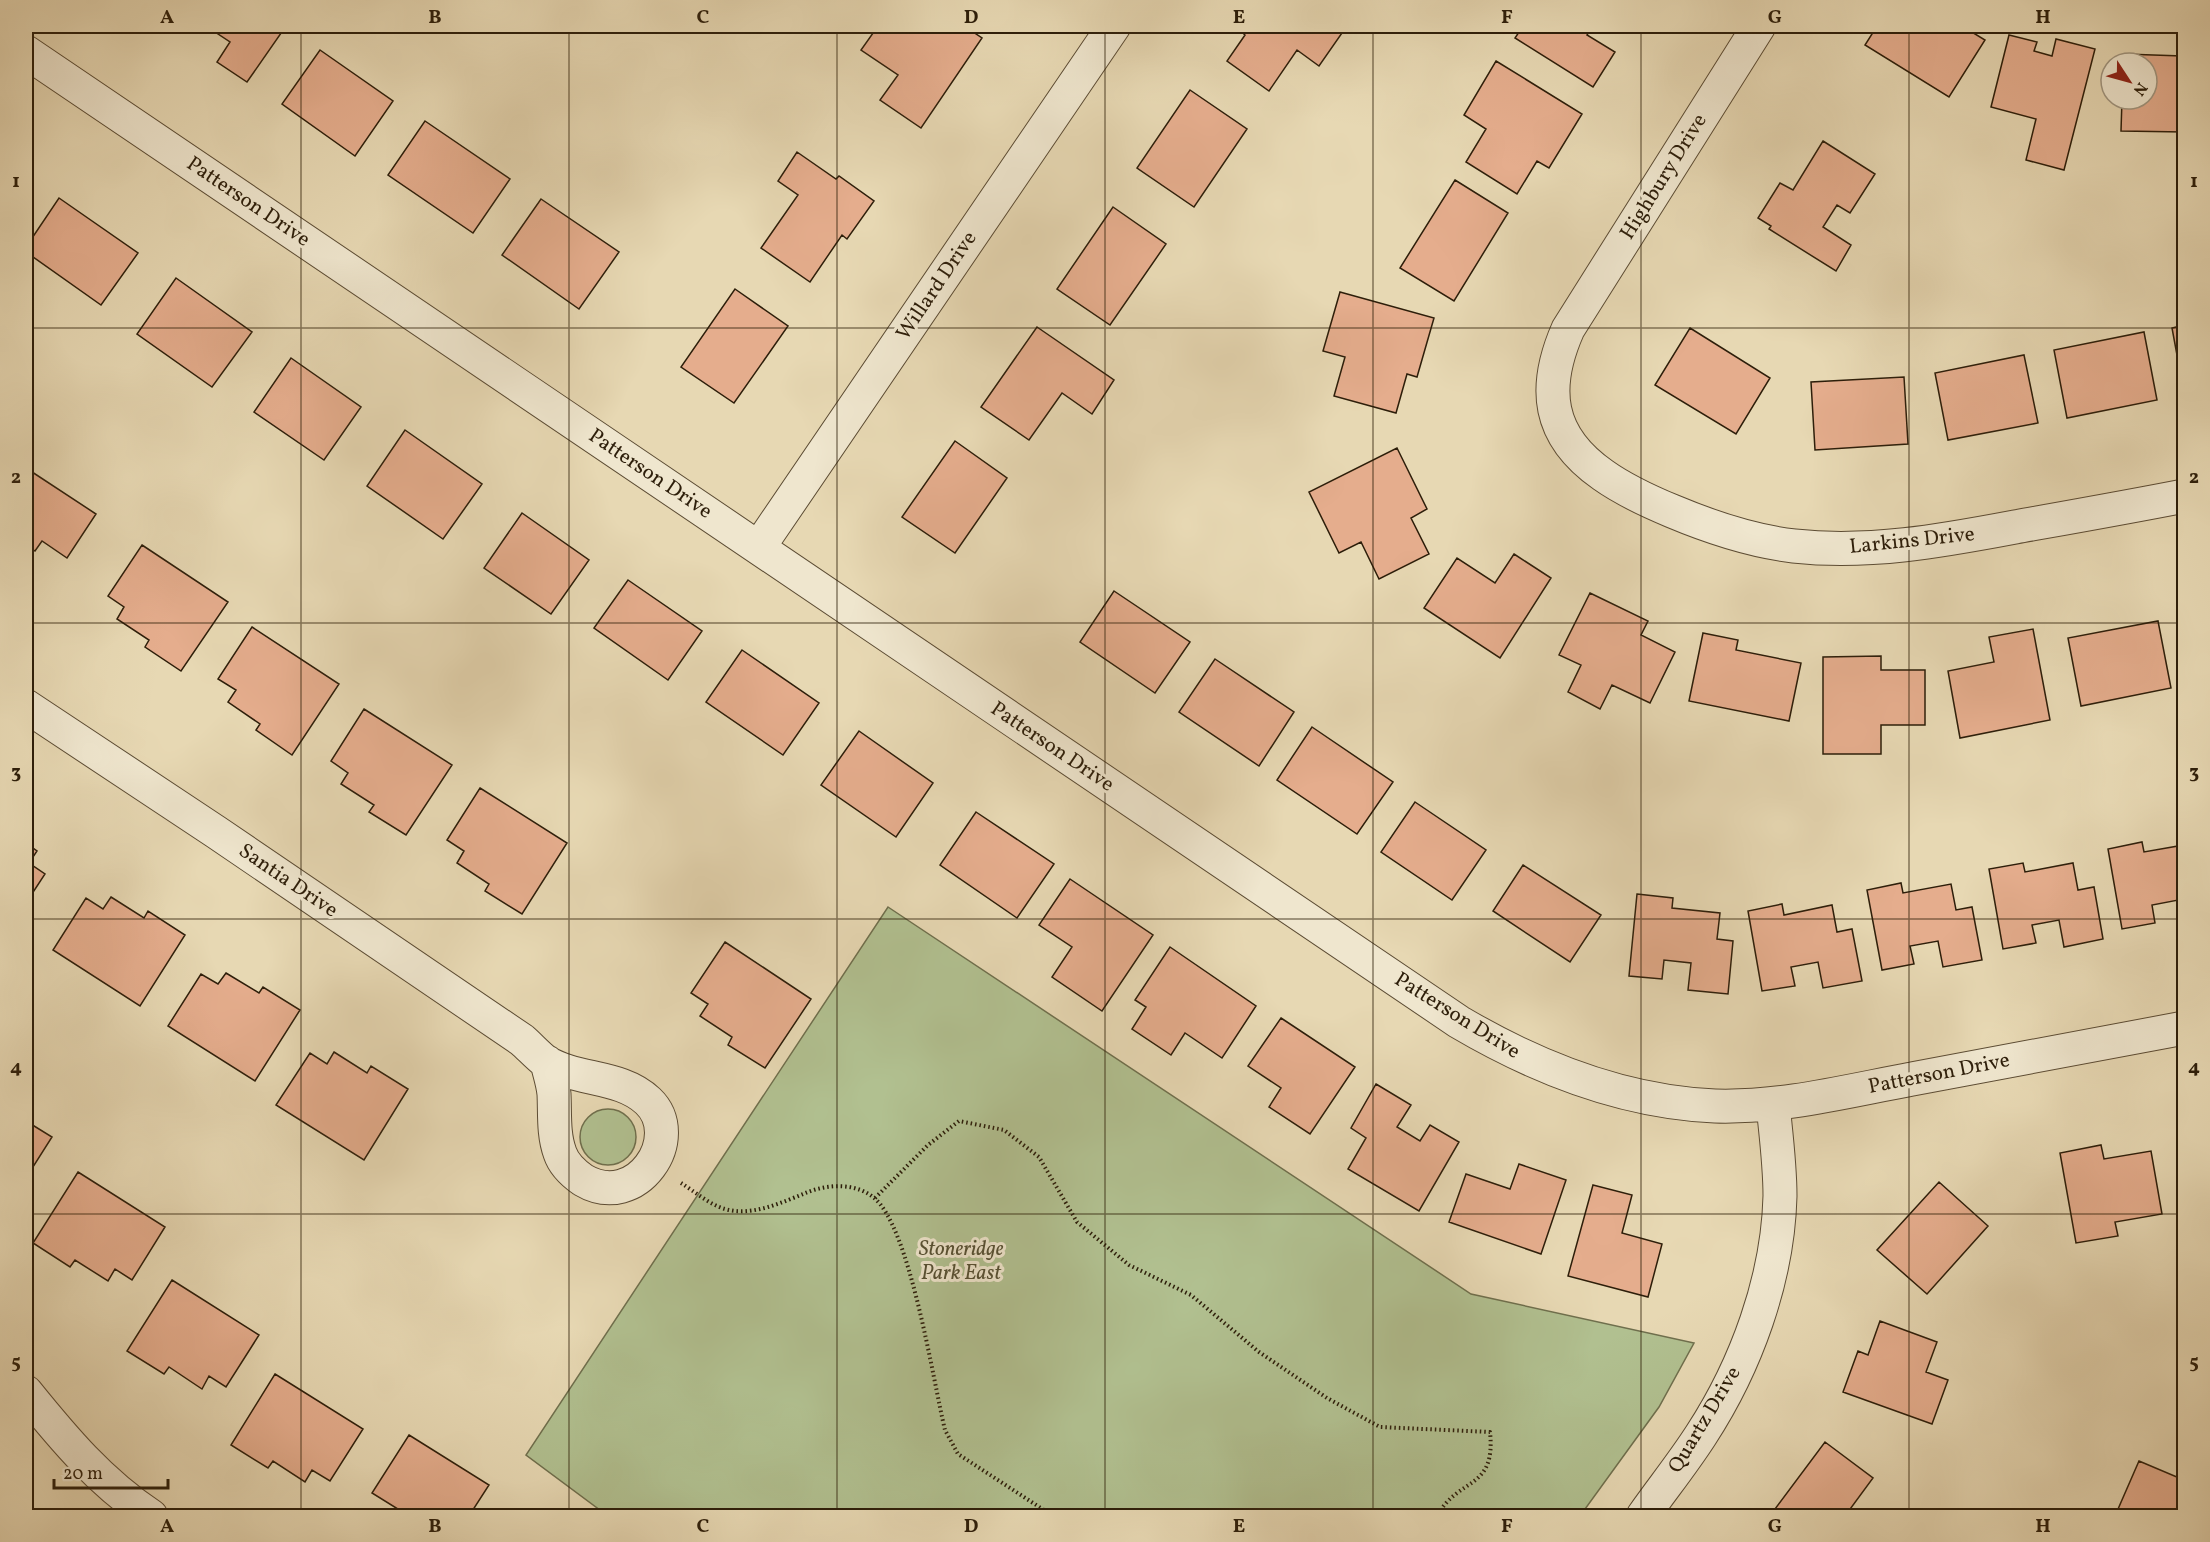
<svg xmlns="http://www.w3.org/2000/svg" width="2210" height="1542" viewBox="0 0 2210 1542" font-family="Vollkorn,serif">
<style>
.green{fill:#b1c090;stroke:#6f6f4d;stroke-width:1.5}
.building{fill:#e5ad8d;stroke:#2d1e0a;stroke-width:1.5}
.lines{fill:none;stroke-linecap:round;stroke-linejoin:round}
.street-casing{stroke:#5c4c34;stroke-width:35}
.path{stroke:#2d1e0a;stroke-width:4;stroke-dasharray:1.5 3;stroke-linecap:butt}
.street{stroke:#efe6ce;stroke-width:33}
.grid{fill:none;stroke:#2d1e0a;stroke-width:1.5;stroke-opacity:0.55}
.labels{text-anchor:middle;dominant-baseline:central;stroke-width:6;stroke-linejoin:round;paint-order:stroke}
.street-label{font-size:21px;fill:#2d1e0a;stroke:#efe6ce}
.park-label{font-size:21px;font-style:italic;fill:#554f32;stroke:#efe6ce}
.neatline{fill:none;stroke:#2d1e0a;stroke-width:2}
.grid-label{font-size:20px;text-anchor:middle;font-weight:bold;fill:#2d1e0a}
</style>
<rect width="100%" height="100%" fill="#e7d8b3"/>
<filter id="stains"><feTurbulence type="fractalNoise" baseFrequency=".00333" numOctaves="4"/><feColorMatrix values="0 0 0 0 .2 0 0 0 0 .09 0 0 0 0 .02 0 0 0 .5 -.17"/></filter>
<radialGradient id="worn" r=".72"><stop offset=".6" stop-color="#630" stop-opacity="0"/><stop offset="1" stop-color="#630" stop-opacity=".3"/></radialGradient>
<path class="green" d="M888,907l583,387 223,49 -35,64 -79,109h-972l-82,-61z
M580 1137a28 28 0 1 1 56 0a28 28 0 1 1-56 0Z"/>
<path class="building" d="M206,26h80l-39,56 -30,-20 13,-20z
M878,26h86l18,12 -61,90 -41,-28 18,-25 -37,-25z
M1235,26h96l11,7 -23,33 -22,-16 -28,41 -42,-30 18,-26z
M1523,26h70l-6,9 28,17 -22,35 -78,-49z
M1877,26h85l23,14 -36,57 -84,-52z
M2009,35l28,7 -3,9 18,5 4,-17 39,10 -31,121 -38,-10 10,-41 -45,-12z
M320,50l73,51 -38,55 -73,-52z
M2124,54l58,2 2,76 -63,-1 1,-32h25v-36h-24z
M1496,61l86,53 -33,54 -12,-7 -20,33 -51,-32 20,-33 -22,-14z
M1190,90l57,39 -53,78 -57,-39z
M425,121l85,58 -37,54 -85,-58z
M1823,141l52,33 -25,39 -13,-8 -14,22 28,18 -15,26 -67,-42 2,-3 -13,-8 22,-35 13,7z
M797,152l39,27 3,-3 35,25 -27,38 -5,-4 -32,47 -49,-34 37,-53 -20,-14z
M1455,180l53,33 -54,88 -54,-33z
M59,198l79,55 -37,52 -75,-53v-5z
M541,199l78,53 -40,57 -77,-54z
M1113,207l53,37 -56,81 -53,-36z
M176,278l76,54 -40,55 -75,-53z
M735,289l53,37 -54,77 -53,-36z
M1340,292l94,26 -17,59 -10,-3 -11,39 -62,-17 11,-39 -22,-6z
M2184,325v68l-12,-65z
M1037,327l77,53 -22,34 -30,-21 -33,47 -48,-33z
M1690,328l80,50 -34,56 -81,-49z
M2144,332l13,68 -90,18 -13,-68z
M2024,355l14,68 -90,17 -13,-67z
M291,358l70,49 -37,53 -70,-48z
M1904,377l4,67 -93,6 -4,-68z
M405,430l77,54 -39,55 -76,-53z
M955,441l52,37 -52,75 -53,-36z
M1397,448l30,61 -16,9 18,36 -50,25 -18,-37 -22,11 -30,-61z
M26,468l70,46 -29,44 -25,-17 -7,10 -9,-6z
M522,513l67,47 -38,54 -67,-46z
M142,545l86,57 -47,69 -36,-24 4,-7 -32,-21 7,-12 -16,-11z
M1514,554l37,24 -51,80 -76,-50 33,-50 38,25z
M628,580l74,51 -34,49 -74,-52z
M1114,591l76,51 -35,51 -75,-51z
M1590,593l58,28 -7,14 34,17 -25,51 -38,-18 -12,24 -32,-17 13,-27 -22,-10z
M2158,621l13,67 -90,18 -13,-68z
M252,627l87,57 -47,71 -36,-25 4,-6 -32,-22 8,-12 -18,-11z
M2033,629l17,91 -90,18 -12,-67 46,-9 -5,-25z
M1703,633l35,7 -2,10 65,13 -12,58 -100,-20z
M742,650l77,53 -36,52 -77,-53z
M1881,656v14h44v55h-44v29h-58v-97z
M1215,659l79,53 -35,54 -80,-54z
M364,709l88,56 -46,70 -37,-23 5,-7 -33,-21 7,-11 -17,-12z
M1312,727l81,55 -36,52 -80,-54z
M859,731l74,52 -37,54 -75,-52z
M480,788l87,55 -45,71 -37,-23 4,-7 -32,-21 7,-12 -17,-11z
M1415,802l71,48 -34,50 -71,-48z
M976,812l78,52 -37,54 -77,-53z
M2142,842l2,10 40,-7v81l-6,-26 -26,5 3,18 -33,6 -14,-80z
M26,843l11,8 -8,12 16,11 -19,29z
M2023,863l2,9 48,-9 5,27 16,-3 9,52 -39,8 -5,-27 -27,5 4,18 -33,6 -14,-80z
M1523,865l78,50 -31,47 -77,-51z
M1070,879l83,56 -51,76 -50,-34 20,-30 -33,-22z
M1901,883l2,10 48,-9 5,26 16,-3 10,53 -39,7 -5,-26 -28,5 4,18 -32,6 -15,-80z
M1637,894l36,4 -1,10 48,5 -3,26 16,2 -5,53 -40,-4 3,-27 -27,-3 -2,19 -33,-3z
M111,897l33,21 4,-7 37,24 -45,71 -87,-56 33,-52 17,11z
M1782,904l2,11 48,-10 5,27 15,-3 10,52 -39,7 -5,-26 -27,5 4,19 -33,5 -14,-80z
M725,942l86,57 -46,69 -37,-23 4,-8 -32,-21 8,-12 -17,-11z
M1170,947l86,59 -34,52 -37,-25 -14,22 -39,-26 14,-22 -11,-7z
M226,973l33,20 4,-6 37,23 -45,71 -87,-55 33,-52 17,10z
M1281,1018l74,49 -45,67 -41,-27 12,-19 -33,-22z
M334,1052l33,21 4,-7 37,23 -44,71 -88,-55 34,-52 17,11z
M1376,1084l35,21 -14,22 23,14 10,-16 29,17 -40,69 -71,-42 18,-31 -15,-10z
M26,1121l26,16 -26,41z
M2101,1145l3,14 47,-8 11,63 -47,8 3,14 -42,7 -16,-90z
M1519,1164l47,16 -25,74 -92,-32 17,-48 44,15z
M78,1172l87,55 -33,53 -17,-11 -7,12 -33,-21 -5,7 -37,-24z
M1939,1182l49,44 -61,68 -50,-44z
M1593,1185l39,10 -10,38 40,11 -14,53 -80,-21z
M172,1280l87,55 -33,52 -17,-11 -7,13 -33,-22 -5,7 -37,-23z
M1880,1321l57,21 -11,30 22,8 -16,44 -89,-32 15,-41 10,4z
M275,1374l88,55 -33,52 -18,-11 -7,12 -32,-21 -5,7 -37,-23z
M409,1435l80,50 -20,31h-60l-37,-23z
M1825,1442l48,36 -28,38h-59l-11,-7z
M2139,1461l45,19v36h-69z"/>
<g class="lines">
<g class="street-casing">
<path id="street" d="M1759,26l-191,303c-26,59 -21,107 35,146 21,15 45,26 69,36 38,16 80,30 122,35 75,8 147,-5 221,-19 56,-10 113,-20 169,-31
M26,52l1433,970c78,46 164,80 256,84 67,2 132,-15 197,-27 91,-17 182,-34 272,-51
M759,547l355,-521
M26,706l190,126 306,208c8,7 16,16 24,22 31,19 75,13 102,39 38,36 -11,111 -65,79 -10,-7 -19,-15 -23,-27 -7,-19 -5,-40 -6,-59 -1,-11 -5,-22 -7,-32
M26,1392c38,47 74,90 125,124
M1643,1516c19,-27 40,-53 58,-81 45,-69 77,-156 79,-239 0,-31 -4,-61 -7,-91"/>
</g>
<path class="path" d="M681,1183c13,8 29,22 44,26 27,8 58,-7 83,-17 21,-8 47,-9 65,5 37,28 60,184 72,233l13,24 95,62
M875,1198l53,-53 31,-24 45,9 35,27 38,65 52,43 62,30 68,57 68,46 53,29 110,5c6,59 -31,44 -53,84"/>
<use href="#street" class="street"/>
</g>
<path class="grid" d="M301,26v1490M569,26v1490M837,26v1490M1105,26v1490M1373,26v1490M1641,26v1490M1909,26v1490M26,328h2158M26,623h2158M26,919h2158M26,1214h2158"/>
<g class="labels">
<g class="street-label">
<text transform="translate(1664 177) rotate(-58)">Highbury Drive</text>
<text transform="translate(248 202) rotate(34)">Patterson Drive</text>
<text transform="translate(937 286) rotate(-56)">Willard Drive</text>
<text transform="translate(650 474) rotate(34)">Patterson Drive</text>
<text transform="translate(1912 541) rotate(-6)">Larkins Drive</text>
<text transform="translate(1052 747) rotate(34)">Patterson Drive</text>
<text transform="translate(288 881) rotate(34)">Santia Drive</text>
<text transform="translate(1457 1016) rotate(32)">Patterson Drive</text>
<text transform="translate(1939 1074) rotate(-11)">Patterson Drive</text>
<text transform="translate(1705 1420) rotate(-59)">Quartz Drive</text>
</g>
<g class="park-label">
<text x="961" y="1249">Stoneridge<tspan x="961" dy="24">Park East</tspan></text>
</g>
</g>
<rect width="2210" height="1542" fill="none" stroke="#e7d8b3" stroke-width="66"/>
<g transform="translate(2129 81) rotate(126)"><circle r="28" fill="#efe6ce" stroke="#a19680" stroke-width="1.5"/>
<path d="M0-4.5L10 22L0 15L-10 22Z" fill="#8f2418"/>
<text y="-9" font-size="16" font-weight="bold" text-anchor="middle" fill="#2d1e0a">N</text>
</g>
<path d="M54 1479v9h114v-9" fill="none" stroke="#2d1e0a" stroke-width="3"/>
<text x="63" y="1479" font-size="18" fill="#2d1e0a" stroke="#efe6ce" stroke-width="4.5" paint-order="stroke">20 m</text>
<rect x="33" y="33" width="2144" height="1476" class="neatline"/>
<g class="grid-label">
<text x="167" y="23">A</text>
<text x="435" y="23">B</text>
<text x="703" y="23">C</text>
<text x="971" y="23">D</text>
<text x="1239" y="23">E</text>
<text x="1507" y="23">F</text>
<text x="1775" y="23">G</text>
<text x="2043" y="23">H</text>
<text x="16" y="187">1</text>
<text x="2194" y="187">1</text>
<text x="16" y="483">2</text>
<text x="2194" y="483">2</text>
<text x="16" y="778">3</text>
<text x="2194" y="778">3</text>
<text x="16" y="1073">4</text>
<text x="2194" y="1073">4</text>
<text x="16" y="1368">5</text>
<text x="2194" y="1368">5</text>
<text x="167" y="1532">A</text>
<text x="435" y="1532">B</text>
<text x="703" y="1532">C</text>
<text x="971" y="1532">D</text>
<text x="1239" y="1532">E</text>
<text x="1507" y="1532">F</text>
<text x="1775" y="1532">G</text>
<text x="2043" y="1532">H</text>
</g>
<rect width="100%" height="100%" filter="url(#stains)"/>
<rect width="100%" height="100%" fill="url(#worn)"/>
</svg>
